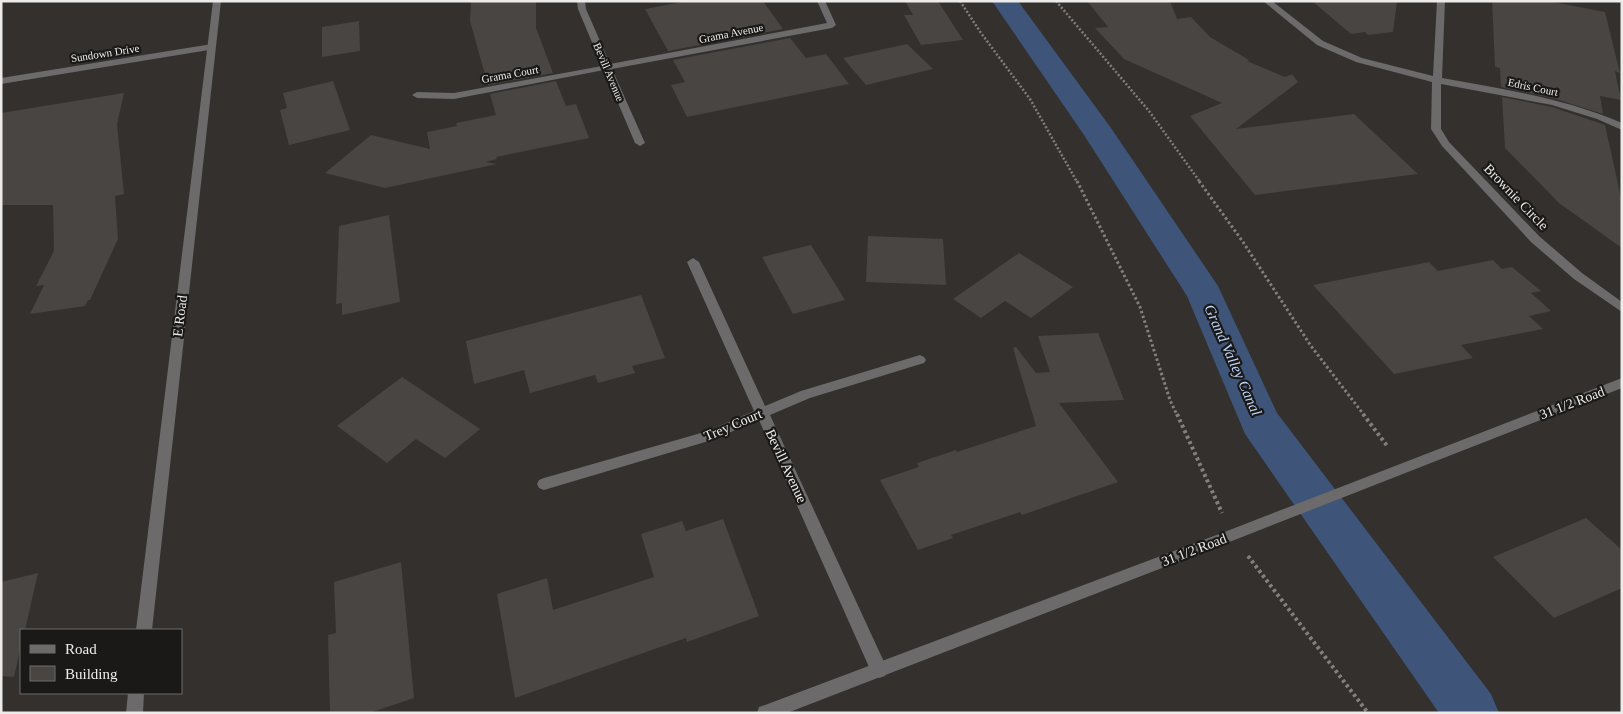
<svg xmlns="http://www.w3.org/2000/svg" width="1623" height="714" viewBox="0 0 1623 714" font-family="'Times New Roman',serif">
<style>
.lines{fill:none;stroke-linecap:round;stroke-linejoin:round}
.canal{fill:#3e5579;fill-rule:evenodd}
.building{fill:#484542}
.path-far2{stroke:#827f7d;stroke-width:2.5;stroke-dasharray:2 2;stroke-linecap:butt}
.path-far1{stroke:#827f7d;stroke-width:3;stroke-dasharray:2.5 2.5;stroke-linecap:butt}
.path{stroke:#827f7d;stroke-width:4;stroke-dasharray:3 3;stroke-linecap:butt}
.minor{fill:#6c6a6a;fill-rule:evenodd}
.tertiary{fill:#6c6a6a;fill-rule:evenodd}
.labels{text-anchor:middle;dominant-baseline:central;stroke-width:4.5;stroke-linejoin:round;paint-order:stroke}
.far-street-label{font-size:11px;fill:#eeecea;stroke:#1a1917}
.street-label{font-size:14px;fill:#eeecea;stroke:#1a1917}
.water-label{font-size:15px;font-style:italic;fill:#c1d8fe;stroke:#1a1917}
</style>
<rect width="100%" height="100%" fill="#33302e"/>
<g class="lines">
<path class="canal" d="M992,1h26l93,127 107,158 59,127 214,281 8,19h-60l-194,-279 -58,-138 -103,-161z"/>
</g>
<path class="building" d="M471,1h65v27l17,45 -65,12 -18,-64z
M687,1h76l20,28 -115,22 -23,-42z
M905,1h33l25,39 -42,5 -17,-30h9z
M1087,1h83l7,18 14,-2 19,20 39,23 -2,1 38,16 7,-3 6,8 -62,47 118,-15 64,60 -163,21 -65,-79 32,-13 -98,-44 -29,-31 13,-1z
M1312,1h85l-4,31 -25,3 -3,-3 -14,2z
M1492,1h56l57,11 15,61 -5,-2 6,29 -21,-4 3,18 -47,-15 -55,-12 -1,-19 -5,-1z
M359,21l1,30 -38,6v-30z
M790,38l16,20 20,-4 23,30 -162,33 -16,-32 14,-3 -12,-22z
M907,44l26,25 -67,16 -23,-27z
M333,81l17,49 -61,15 -9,-35 7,-2 -4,-15z
M556,81l10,25 10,-2 13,34 -93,19 1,2 -11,3 11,2 -112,24 -60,-15 46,-38 59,14 -3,-17 30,-6 -1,-3 40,-8 -6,-21z
M124,93l-7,31 7,70 -9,2 3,43 -28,61h-2l-3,6 -55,8 14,-29 -8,1 18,-35 -1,-46h-52v-92z
M1502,97l50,10 53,18 17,77v46l-63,-45 -54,-55z
M389,215l11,87 -58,13v-12l-6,1 3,-78z
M868,236l75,3 3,46 -80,-3z
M811,245l34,55 -52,14 -31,-57z
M1019,253l54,34 -42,31 -26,-17 -24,17 -28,-19z
M1493,260l9,9 10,-2 29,24 -10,2 20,18 -22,5 14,13 -82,16 12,13 -79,16 -81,-89 116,-23 9,9z
M641,295l24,63 -33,8 3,7 -37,10 -3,-8 -65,18 -6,-23 -50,14 -8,-43z
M1098,333l26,67 -65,3 59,79 -96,33 -2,-3 -69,23 2,3 -35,12 -38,-70 39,-13 -2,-4 39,-13 1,2 79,-26 -23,-78 3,-1 20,26 14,-1 -12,-36z
M402,377l78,52 -35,29 -29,-19 -29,24 -50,-37z
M1586,518l36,32v38l-68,30 -61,-61z
M723,519l36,97 -72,26 -1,-4 -171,60 -18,-104 50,-16 6,32 101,-33 -13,-43 41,-13 4,10z
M401,562l13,136 -45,15h-39l-2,-78 8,-2 -2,-51z
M38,573l-13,57h-4v15l-7,32 -13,-1v-94z"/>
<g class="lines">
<path class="path-far2" d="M960,1l21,32 49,66 47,83
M1056,1l93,110 51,71"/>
<path class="path-far1" d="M1077,181l63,126 30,93 7,15
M1199,181l44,61 68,104 53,69"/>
<path class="path" d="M1177,414l45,99
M1363,414l25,33
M1248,556l120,157"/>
<path class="minor" d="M577,1h8l1,8 24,55 217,-41 -10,-22h8l11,24 -4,3 -220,41 33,74 -5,3 -5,-3 -31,-73 -150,29 -37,-1 -5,-3 5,-3 37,1 148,-27 -24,-57z
M1263,1h9l51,40 39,17 71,18 4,-75h8l-3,77c61,11 122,20 180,45v7l-25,-11 -45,-14 -111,-21v45l8,13 90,94 43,37 40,29v10l-48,-33 -43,-37 -89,-96 -11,-17 1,-47 -76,-20 -39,-17z
M212,44l3,1v4l-214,35v-6z
M693,258l6,4 66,144 36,-15 119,-36 4,2 2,3 -2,3 -114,35 -40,17 115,249 2,6 -2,6 -6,2 -6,-2 -114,-256 -47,20 -168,50 -5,-2 -2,-4 2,-4 5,-2 164,-47 46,-20 -67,-149z"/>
<path class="tertiary" d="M213,1h8l-69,629h-16z
M1622,378v10l-385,151 -450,174h-30l2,-6 6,-2 462,-174z
M128,693h16l-1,20h-17z"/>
</g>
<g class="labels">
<g class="far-street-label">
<text transform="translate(731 33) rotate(-11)">Grama Avenue</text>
<text transform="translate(105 53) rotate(-9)">Sundown Drive</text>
<text transform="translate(609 72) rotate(67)">Bevill Avenue</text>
<text transform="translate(510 74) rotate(-10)">Grama Court</text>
<text transform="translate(1533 87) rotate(12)">Edris Court</text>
</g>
<g class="street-label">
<text transform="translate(1516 197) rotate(46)">Brownie Circle</text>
<text transform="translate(180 316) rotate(-83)">E Road</text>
<text transform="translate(1572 403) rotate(-21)">31 1/2 Road</text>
<text transform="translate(733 425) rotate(-23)">Trey Court</text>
<text transform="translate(786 466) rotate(65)">Bevill Avenue</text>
<text transform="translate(1194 550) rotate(-21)">31 1/2 Road</text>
</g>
<g class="water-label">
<text transform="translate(1233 360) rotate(66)">Grand Valley Canal</text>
</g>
</g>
<rect width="1623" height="714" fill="none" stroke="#eeecea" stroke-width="5"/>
<rect x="20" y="629" width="162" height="65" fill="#1a1917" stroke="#6f6d6b"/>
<rect x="30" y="645" width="25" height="8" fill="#6c6a6a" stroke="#6f6d6b"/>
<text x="65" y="654" font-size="15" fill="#eeecea">Road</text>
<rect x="30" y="666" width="25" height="15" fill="#484542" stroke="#6f6d6b"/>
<text x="65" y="679" font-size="15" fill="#eeecea">Building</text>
</svg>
